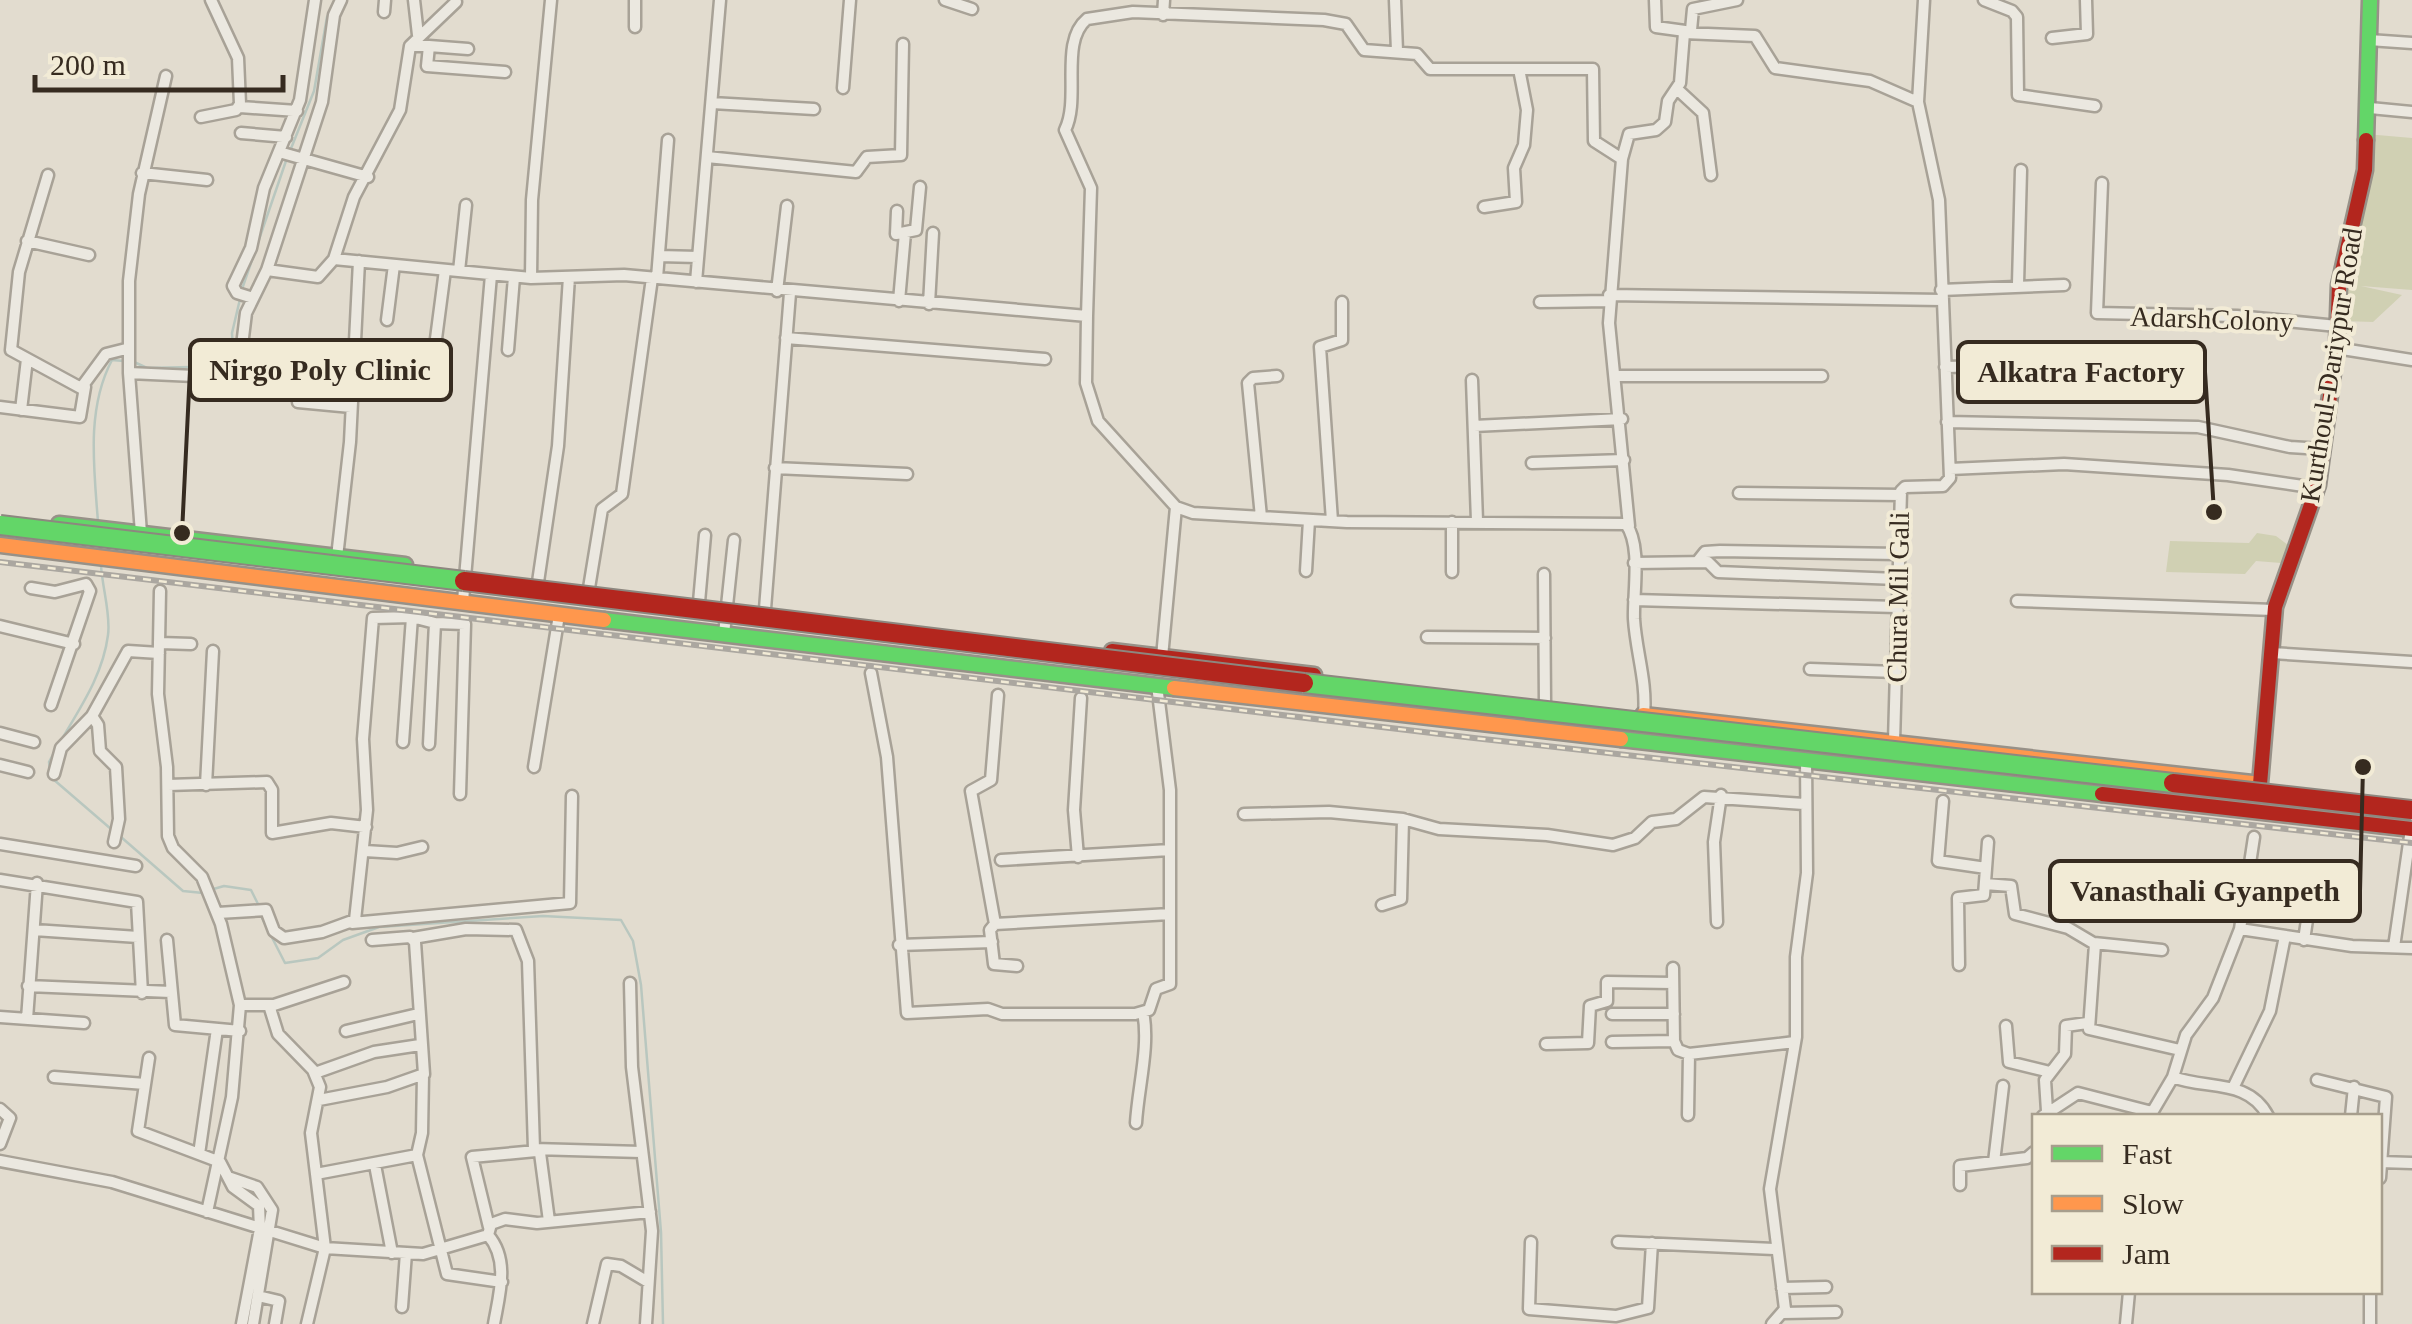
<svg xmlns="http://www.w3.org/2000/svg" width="2412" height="1324" viewBox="0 0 2412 1324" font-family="Georgia,serif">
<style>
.green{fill:#d0d0b3}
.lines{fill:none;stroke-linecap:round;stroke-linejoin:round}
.stream{stroke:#b9c7bf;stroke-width:2.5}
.street-casing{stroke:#a8a297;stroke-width:15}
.fast-casing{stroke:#979188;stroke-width:19}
.slow-casing{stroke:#979188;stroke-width:19}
.jam-casing{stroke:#979188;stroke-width:19}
.street{stroke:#ebe8e0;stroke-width:10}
.fast{stroke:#63d668;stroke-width:14}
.slow{stroke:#ff974d;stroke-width:14}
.jam{stroke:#b3261e;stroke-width:14}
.rail-casing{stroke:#aba7a0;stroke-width:6}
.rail{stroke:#f2ebd6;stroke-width:2.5;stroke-dasharray:8;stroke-linecap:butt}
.fast-bridge-casing{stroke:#8d877f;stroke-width:22;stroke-linecap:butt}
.jam-bridge-casing{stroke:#8d877f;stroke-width:22;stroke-linecap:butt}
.fast-bridge{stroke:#63d668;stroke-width:18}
.jam-bridge{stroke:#b3261e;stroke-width:18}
.labels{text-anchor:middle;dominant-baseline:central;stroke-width:8;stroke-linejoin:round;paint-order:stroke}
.street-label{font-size:28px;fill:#362b20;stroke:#f2ebd6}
.leader{fill:none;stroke:#362b20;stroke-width:4}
.callout-dot{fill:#362b20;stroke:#f2ebd6;stroke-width:4}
.callout{fill:#f2ebd6;stroke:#362b20;stroke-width:4}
.callout-label{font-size:30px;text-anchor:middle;font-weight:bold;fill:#362b20}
</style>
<rect width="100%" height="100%" fill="#e2dccf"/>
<path class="green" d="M2366,134l46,4v152l-51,-4 41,9 -29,27 -30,-1z
M2257,533l19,3 12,9 -7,18 -25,-2 -11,13 -79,-2 4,-31 79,2z"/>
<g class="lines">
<path class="stream" d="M290,151l24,-60 13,-74 8,-16
M241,292l46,-134
M132,361l15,7 87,-2 -2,-33 8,-34
M98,522c-4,-54 -12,-113 14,-162l12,1
M50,772l-1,-10c21,-41 53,-79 59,-127 3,-21 -6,-48 -7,-70
M53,779l58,50
M121,837l62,54 20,2
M210,890l14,-4 27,4 9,18
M261,916l24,47 33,-5 25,-18 36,-13 164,-11 78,4 12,21 8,44 20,247 2,92"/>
<g class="street-casing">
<path id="street" d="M414,0l4,35
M945,0l27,9
M1395,0l2,51
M1655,0l1,27 29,4
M1984,0l28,11 5,6 1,78 77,11
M456,2l-46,44 -10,64 -46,87 -20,62 197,19 93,-3 463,41 -1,67 12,38 78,86 -14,150
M384,12l1,-12
M1163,15l1,-15
M635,27v-27
M1691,30l2,-21 44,-9
M2052,38l35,-4 -1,-34
M2369,40l43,3
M410,46h19l-2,20 78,6
M429,46l39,3
M843,88l7,-88
M1677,89l26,24 8,62
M1918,102l6,-102
M712,103l102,6
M240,107l57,4
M2370,108l42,4
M201,117l35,-7 4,-6 -2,-46 -27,-58
M241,133l45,4
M279,152l89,25
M707,157l149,15 11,-15 34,-2 2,-111
M142,173l65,7
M48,175l-29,97 -8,78 70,38 25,-34 20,-5
M2102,183l-5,130 140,3 100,10
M1484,207l32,-5 -2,-34 10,-23 3,-35 -8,-41
M897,211l-1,23 20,-4 4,-43
M27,241l62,14
M659,256l39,1
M267,270l55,-168 12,-87 7,-15
M459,271l7,-66
M531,278l1,-78 19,-200
M657,278l11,-138
M696,282l24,-282
M2018,284l3,-114
M1941,290l123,-5
M777,291l10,-85
M1609,295l333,5
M253,298l-16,-5 -4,-7 18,-38 13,-60 36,-88 15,-100
M899,301l6,-68
M1540,302l69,-1
M929,304l4,-71
M1087,316l4,-128 -26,-58c16,-32 -6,-88 22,-111l46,-7 191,8 22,4 18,26 53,4 13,15h163l1,72 28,18
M387,320l7,-55
M786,338l259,21
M2336,348l76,12
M508,350l6,-73
M434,354l11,-84
M1945,367l93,-2 4,21
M129,373v-92l10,-87 27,-118
M1615,376h207
M1472,380l5,141
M298,384v18l53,5
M0,407l80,10 5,-30
M21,410l6,-51
M1947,422l251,5 92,20 32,2
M1474,426l148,-7
M1532,463l92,-3
M775,468l132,6
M1950,469l114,-5 164,11 89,13
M1739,493l162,2
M1176,507l17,6 154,9 279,2c16,22 7,68 8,95 2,33 13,62 10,96
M1261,517l-13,-134 5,-5 24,-2
M1332,521l-12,-174 22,-7v-38
M1452,522v50
M1629,526l-20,-203 13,-164 7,-25 27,-4 9,-8 3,-21 12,-18 4,-50 71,3 20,32 95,13 48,21 21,98 11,278 -7,8 -38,1 -4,4 -7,251
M141,533l-12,-160 109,5 8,-65 21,-43 51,7 16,-18
M337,557l13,-115 9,-181
M1697,562l8,-10 15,-1 178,3
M1634,563l74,-1 10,10 179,7
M1306,571l3,-51
M1544,574l1,130
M538,582l20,-136 11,-169
M31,588l24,4 31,-8 4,7 -39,114
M589,588l13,-79 20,-15 30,-216
M160,591l-2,103 9,73 1,69 5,12 29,29 19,47 19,81 -8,92 -25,115
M1634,600l263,7
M463,601l28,-326
M2017,601l257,9
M699,602l6,-67
M765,609l25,-316
M435,623l30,1 -5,170
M0,626l74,18
M724,634l10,-94
M1427,637l118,1
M160,643l31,1
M2272,653l140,9
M1810,669l86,3
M871,673l16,84 20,256 81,-4 14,5h133l14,-4 7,-21 14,-5v-194l-13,-105
M92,716l6,9 2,26 16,16 3,52 -5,23
M0,733l34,9
M403,742l9,-125
M0,765l28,7
M534,767l25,-152
M54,774l7,-26 31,-32 36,-65 31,2
M168,785l99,-3 5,8v43l59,-10 35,4
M206,785l7,-134
M1943,801l-5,60 48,7
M1244,814l85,-2 74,7 36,10 108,6 66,10 22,-7 17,-16 24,-3 28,-22 100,7
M0,844l136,22
M365,851l32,2 25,-6
M1078,857l-4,-47 7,-112
M1001,860l169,-10
M0,880l137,22 5,91
M1985,884l26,2 4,28 53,14 27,16 -6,85 91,21
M1382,905l19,-6 2,-80
M218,913l48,-3 8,21 10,7 38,-6 33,-12 12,-110 -4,-71 10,-121 39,-1 23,6 -6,121
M1717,922l-3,-80 7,-47
M352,923l218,-20 2,-107
M995,924l-24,-133 20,-11 7,-85
M2240,929l112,17 60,2
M34,930l104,7
M413,938l53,-9 50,1 12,31 6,188 107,3
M167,940l8,85 65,6
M2304,940l7,-47
M2094,943l68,7
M899,945l93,-3
M2394,947l17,-118
M1959,965l-1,-67 26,-3 4,-53
M1017,966l-23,-2 -4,-34 5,-6 175,-10
M1673,968l1,73 4,9 11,4
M630,983l2,84 20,164 -6,93
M28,986l143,6
M240,1005h34l70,-23
M269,1005l9,29 35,36 7,17 -9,46 14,115 -18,76
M1612,1014h62
M0,1017l84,6
M27,1019l10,-136
M2006,1026l3,36 41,10
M346,1031l72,-17
M1612,1042l62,-1
M1546,1044l42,-1 2,-37 17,-5v-19l66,1
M149,1058l-11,73 82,31 13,25 26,19 1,23 -18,95
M315,1073l59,-21 46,-7
M54,1077l91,7
M2173,1077c33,13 75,1 95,39
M2317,1080l69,17 -6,81
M2233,1088l37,-77 15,-75
M319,1100l68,-13 37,-13 -9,-132 -5,-5 -38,3
M0,1109l10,9 -10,26
M2047,1111l-2,-31 20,-26 1,-28 21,-3
M1688,1115l1,-61 106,-12
M2043,1116l35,-23 74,19
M2150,1116l23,-39 13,-42 27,-37 27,-69 14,-92
M2351,1116l3,-29
M1136,1123c2,-35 14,-78 7,-111
M540,1153l9,68
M199,1154l18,-125
M417,1155l30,119 55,8
M0,1161l112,21 213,66 98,6 65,-19c22,25 11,60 6,89
M1994,1162l9,-76
M2380,1162l32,1
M375,1165l17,88
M316,1174l101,-19 5,-22 1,-58
M228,1177l29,10 15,23 -19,114
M1960,1185v-19l67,-8 7,-6
M489,1227l-17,-70 64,-6
M488,1235l3,-11 14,-5 32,4 113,-11
M1531,1242l-2,67 87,7 32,-8 4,-65
M1618,1242l156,7
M1782,1288l44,-1
M258,1296l21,5 -4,23
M402,1307l4,-54
M1783,1313l53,-1
M593,1324l14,-60 14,2 27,16
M1772,1324l13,-15 -15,-120 26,-152v-80l11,-84 -1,-112
M2126,1324l3,-32
M2370,1324v-32"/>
</g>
<g class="fast-casing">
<path id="fast" d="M2366,140l4,-140
M59,524l346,41
M604,620l570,68
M1621,739l481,55"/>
</g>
<g class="slow-casing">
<path id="slow" d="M0,545l604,75
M1174,688l447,51
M1643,715l609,68"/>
</g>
<g class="jam-casing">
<path id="jam" d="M1112,651l202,24
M2260,784l15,-177 43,-122 19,-142 2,-58 26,-115 1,-30
M2102,794l310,35"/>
</g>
<use href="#street" class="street"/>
<use href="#fast" class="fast"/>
<use href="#slow" class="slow"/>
<use href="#jam" class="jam"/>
<g class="rail-casing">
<path id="rail" d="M0,562l1474,176 938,105"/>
</g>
<use href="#rail" class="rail"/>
<g class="fast-bridge-casing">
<path id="fast-bridge" d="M0,525l464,56
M1304,683l869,100"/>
</g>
<g class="jam-bridge-casing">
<path id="jam-bridge" d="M464,581l840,102
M2173,783l239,27"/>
</g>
<use href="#fast-bridge" class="fast-bridge"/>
<use href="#jam-bridge" class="jam-bridge"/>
</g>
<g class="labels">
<g class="street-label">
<text transform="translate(2212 319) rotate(2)">AdarshColony</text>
<text transform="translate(2331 365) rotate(-81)">Kurthoul-Dariypur Road</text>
<text transform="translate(1898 597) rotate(-89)">Chura Mil Gali</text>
</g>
</g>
<path class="leader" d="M182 533L190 370M2214 512L2205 372M2363 767L2360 891"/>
<g class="callout-dot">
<circle cx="182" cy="533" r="10"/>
<circle cx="2214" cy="512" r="10"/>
<circle cx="2363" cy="767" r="10"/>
</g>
<g class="callout">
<rect x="190" y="340" width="261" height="60" rx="10"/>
<rect x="1958" y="342" width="247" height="60" rx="10"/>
<rect x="2050" y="861" width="310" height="60" rx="10"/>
</g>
<g class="callout-label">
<text x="320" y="380">Nirgo Poly Clinic</text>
<text x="2081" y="382">Alkatra Factory</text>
<text x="2205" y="901">Vanasthali Gyanpeth</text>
</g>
<rect x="2032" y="1114" width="350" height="180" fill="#f2ebd6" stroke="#a79e8d" stroke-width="2.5"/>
<rect x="2052" y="1146" width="50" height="15" fill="#63d668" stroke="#a79e8d" stroke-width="2.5"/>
<text x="2122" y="1164" font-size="30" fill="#362b20">Fast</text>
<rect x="2052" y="1196" width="50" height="15" fill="#ff974d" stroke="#a79e8d" stroke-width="2.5"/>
<text x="2122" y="1214" font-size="30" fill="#362b20">Slow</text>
<rect x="2052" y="1246" width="50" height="15" fill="#b3261e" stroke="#a79e8d" stroke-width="2.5"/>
<text x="2122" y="1264" font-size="30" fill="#362b20">Jam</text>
<path d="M35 75v15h248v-15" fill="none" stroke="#362b20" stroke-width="5"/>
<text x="50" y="75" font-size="30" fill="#362b20" stroke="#f2ebd6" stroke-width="8" paint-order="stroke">200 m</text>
</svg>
